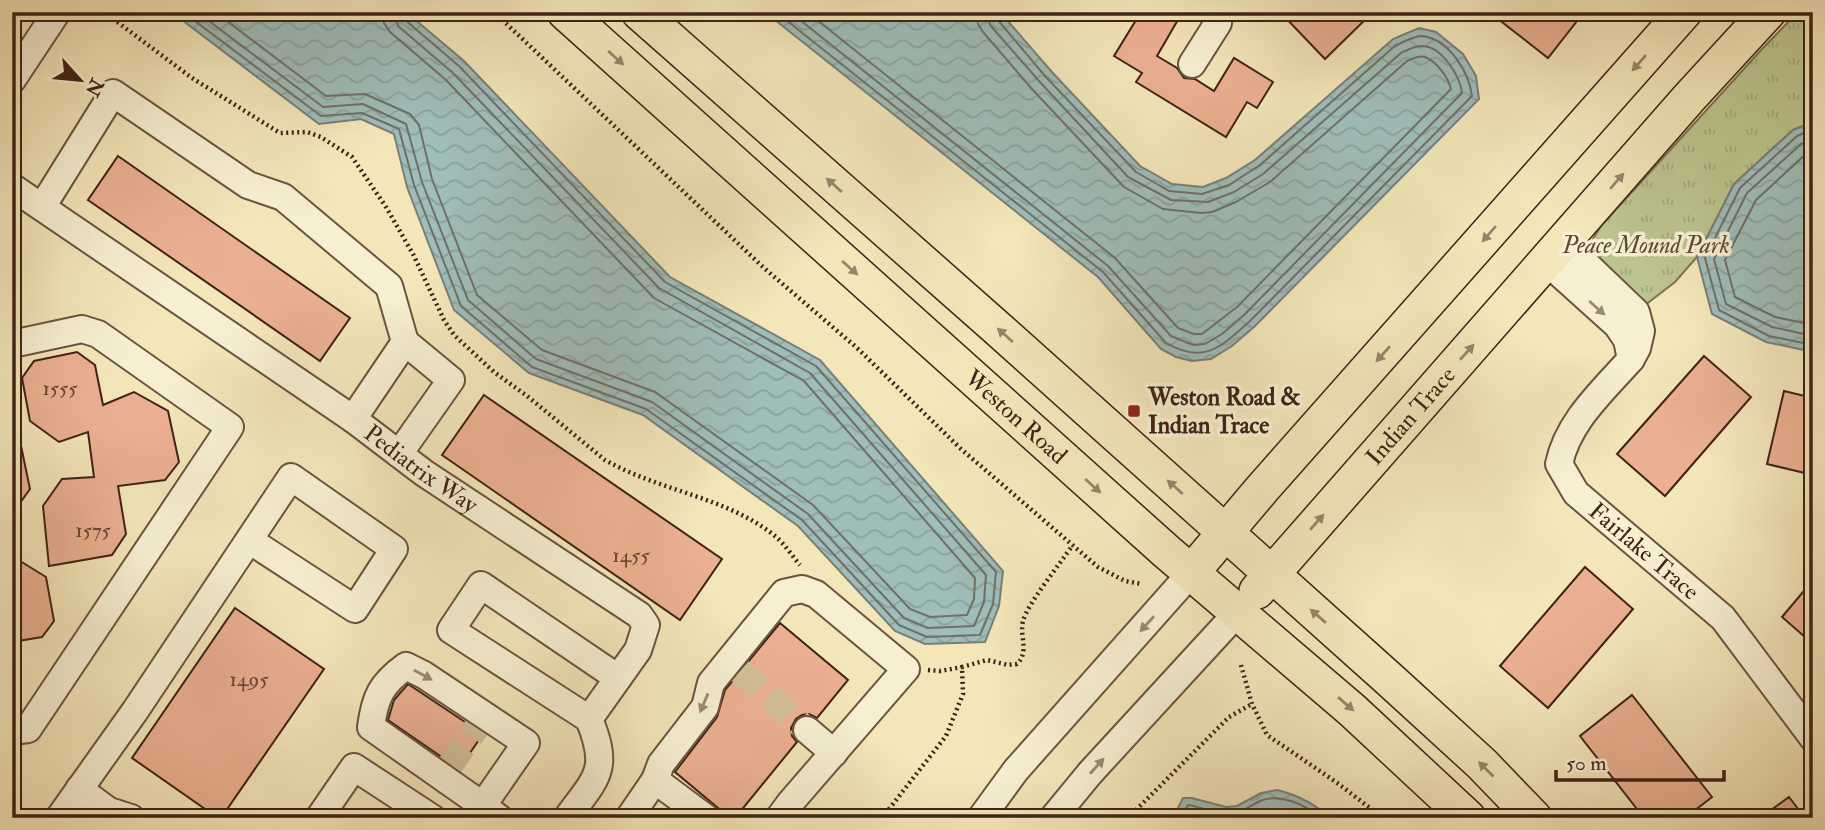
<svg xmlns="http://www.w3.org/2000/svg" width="1825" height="830" viewBox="0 0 1825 830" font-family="'IM FELL Double Pica',serif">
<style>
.grass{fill:url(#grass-tufts);stroke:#7e7352;stroke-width:2}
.water{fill:url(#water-waves);stroke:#797f78;stroke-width:2}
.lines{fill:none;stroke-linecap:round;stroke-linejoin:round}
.shore{stroke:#6f7068;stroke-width:2}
.building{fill:#ebb091;stroke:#3f2216;stroke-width:2}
.minor-tunnel{stroke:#cfbf98;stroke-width:26;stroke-dasharray:26 13;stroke-linecap:butt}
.minor-casing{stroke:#6c533f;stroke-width:30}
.major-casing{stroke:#3f2216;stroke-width:38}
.path{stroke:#3f2216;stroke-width:4.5;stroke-dasharray:2 3.5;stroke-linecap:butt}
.minor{stroke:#f7efd2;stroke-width:26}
.major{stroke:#f3e6b9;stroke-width:35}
.oneway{fill:#998468}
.oneway2{fill:#9b8874}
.poi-dot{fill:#8f2418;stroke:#f7efd2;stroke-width:2.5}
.labels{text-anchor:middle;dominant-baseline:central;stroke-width:7;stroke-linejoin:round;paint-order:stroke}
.number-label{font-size:21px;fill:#6a4635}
.park-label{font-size:24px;font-style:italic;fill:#5e4a34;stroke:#f7efd2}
.poi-label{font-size:24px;font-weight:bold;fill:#3f2216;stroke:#f7efd2;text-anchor:start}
.street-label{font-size:24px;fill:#3f2216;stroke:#f7efd2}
</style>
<defs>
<pattern id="grass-tufts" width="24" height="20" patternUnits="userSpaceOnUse" patternTransform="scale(1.75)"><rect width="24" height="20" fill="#bdc48e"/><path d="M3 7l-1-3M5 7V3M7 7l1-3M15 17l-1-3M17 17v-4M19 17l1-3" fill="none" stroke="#a4a87a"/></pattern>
<pattern id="water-waves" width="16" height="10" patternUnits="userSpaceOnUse" patternTransform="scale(1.75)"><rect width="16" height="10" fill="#9fbdb9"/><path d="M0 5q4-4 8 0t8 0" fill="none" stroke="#8aa29e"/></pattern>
</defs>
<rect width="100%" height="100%" fill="#f3e6b9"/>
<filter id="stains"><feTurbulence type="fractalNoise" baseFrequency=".00286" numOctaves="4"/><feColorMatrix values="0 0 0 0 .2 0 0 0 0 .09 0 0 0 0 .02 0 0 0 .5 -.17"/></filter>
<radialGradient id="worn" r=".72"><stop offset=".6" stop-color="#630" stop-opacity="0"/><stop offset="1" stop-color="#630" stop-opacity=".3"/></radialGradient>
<path class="grass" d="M1798,12h15v110l-20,8 -59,54 -37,73 -22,25 -39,30 -46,-61 3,-12 8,-13 161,-177z"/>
<path class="water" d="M174,12h232l58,49 206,216 150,83 183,211 -4,35 -14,36 -60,2 -30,-13 -97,-105 -155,-111 -114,-42 -75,-63 -47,-123 -13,-53 -33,-15 -42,5 -133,-101z
M765,12h235l51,59 89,95 32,18 31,3 23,-9 29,-18 138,-121 26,-11 17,4 27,22 13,22 3,23 -224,227 -23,20 -21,13 -19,2 -16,-4 -15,-8 -63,-72z
M1813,122v230l-47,-10 -54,-28 -15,-57 37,-73 59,-54z
M1277,790c21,5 37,13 53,28h-151l-2,-8 6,-12h9l34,9 11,-1 24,-13z"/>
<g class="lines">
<path class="shore" d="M183,12l138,104 41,-3 37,16 15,56 47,121 71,61 114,42 156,111 97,105 28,12 53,-2 13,-31 3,-32 -180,-206 -151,-84 -206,-216 -54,-46 -3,-8
M197,12l126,95 40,-3 43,20 16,58 46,118 68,59 116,43 156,112 96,104 24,10 46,-2 10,-24 2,-27 -176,-202 -151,-85 -206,-215 -55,-47 -4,-14
M215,12l111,84 39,-2 45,20 9,11 13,54 45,116 65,55 113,42 158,113 97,104 20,8 37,-2 7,-16 1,-21 -171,-197 -150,-83 -208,-218 -56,-48 -6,-9 -1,-11
M776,12l327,260 63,71c38,22 55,4 84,-22l222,-225c-3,-24 -23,-57 -50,-60 -8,0 -18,6 -26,9l-136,120 -31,20 -27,9 -33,-3 -33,-19 -91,-96 -48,-57 -1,-7
M790,12l318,254 63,70 22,9 12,-1 17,-10 22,-19 218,-222c-2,-17 -20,-46 -39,-47 -7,-1 -16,4 -22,7l-138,121 -29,18 -26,10 -37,-2 -43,-23 -89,-96 -49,-56 -3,-13
M807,12l308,246 63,70 16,6h8l35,-27 214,-218c-3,-12 -14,-27 -26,-32 -6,-2 -13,2 -18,4l-137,121 -34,20 -24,10 -11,1 -38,-4 -39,-22 -93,-99 -48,-56 -5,-8 -2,-12
M1813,129l-16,7 -57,52 -35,70 14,52 50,26 44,9
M1813,139l-12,5 -54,49 -33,66 12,45 46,23 41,9
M1813,150l-6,3 -51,47 -31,60 10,37 40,20 38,8
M1185,818v-8l3,-5c14,2 28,10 42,9 12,-1 20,-8 30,-13 20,-8 45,3 60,17"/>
</g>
<path class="building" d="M1141,12h28l10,6 -22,38 20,12 7,10 11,1 19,12 20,-33 39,24 -16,26 -10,-6 -21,35 -90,-55 6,-9 -28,-17z
M1280,12h93l-48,47z
M1489,12h95l-36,46z
M118,156l232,162 -30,43 -232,-161z
M77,352l18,13 8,40 31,-13 34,19 11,51 -14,18 -47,6 8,48 -14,21 -63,11 -6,-60 19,-27 32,-2 -6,-45 -29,10 -29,-21 -8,-43 12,-17z
M1704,356l47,41 -86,99 -48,-42z
M1784,391l29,7v77l-46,-11z
M484,395l238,164 -42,61 -238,-165z
M20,441l10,48 -18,25v-72z
M12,556l34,21 8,44 -12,16 -30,5z
M1585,567l48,42 -85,99 -48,-42z
M1813,580v64l-31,-27z
M235,608l89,61 -103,149h-3l-86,-60z
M780,623l68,57 -31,38 -8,-4 -7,1 -6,4 -5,9 1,8 5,6 -62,76h-5l-55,-46 42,-55 8,-27z
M408,684l75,50 -24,35 -71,-49 6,-20z
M1632,695l80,102 -27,21h-41l-64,-82z
M1789,797l16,21h-45z"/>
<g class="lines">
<path class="minor-tunnel" d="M740,671l67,59
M448,768l29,-41"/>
<g class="minor-casing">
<g id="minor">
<path d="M1192,64l26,-41 1,-11"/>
<path d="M12,80l45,-68"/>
<path id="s1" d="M12,187l341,232 71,54 215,142 7,10 -8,25 -49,69c21,51 8,58 -22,99"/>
<path d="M42,207l71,-114 135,92 35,12 106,89 16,56 -52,77"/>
<path d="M1547,262l70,63 10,15 4,19 6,-11 4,-17 -5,-19 -72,-69"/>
<path d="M12,344l70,-15 16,5 132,93 -202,302 -16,2"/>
<path id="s2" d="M1631,359c-28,32 -63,62 -72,105l17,29 147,125 90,120"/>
<path d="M399,454l52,-74 -46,-38"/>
<path d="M589,719l-138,-89 30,-45 137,93"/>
<path d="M807,730l27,23"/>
<path d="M655,780l6,-16 44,-57 6,-24 73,-90 18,-4 14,5 90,75 -116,134 -11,15"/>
<path d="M79,789l30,22 22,7"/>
<path d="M59,818l76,-107 156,-234 103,72 -39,60 -106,-69"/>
<path d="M319,818l35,-51 78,51"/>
<path d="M474,818l52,-75 -102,-68 -18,-9c-25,18 -31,31 -35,61l111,78 17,13"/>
<path d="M629,818l26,-38 51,38"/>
<path d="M981,818l35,-48 175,-197"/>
<path d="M1053,818l37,-45 148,-161"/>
</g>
</g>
<g class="major-casing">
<g id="major">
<path id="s3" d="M565,12l602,540 185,158 116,108"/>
<path d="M639,12l358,316 392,351 93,85 52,54"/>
<path d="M1191,573l71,-84 422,-477"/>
<path id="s4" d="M1257,591l432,-493 79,-86"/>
</g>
</g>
<path class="path" d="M104,12l88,66 88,55 27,-1 14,5 31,20 34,50 27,47 31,66 10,15 40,37 33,24 78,64c54,31 122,37 170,76 10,8 17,20 25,29
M494,12l270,256 92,79 105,102 137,118 27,14 17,3
M1241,665l11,39 15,31 69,47 47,36
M928,670l12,1 22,-4
M882,818l64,-82 17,-42 -1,-27 25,-7 21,5 9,-1c13,-13 2,-27 6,-43 5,-18 37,-57 49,-75
M1128,818l101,-101 23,-13"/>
<use href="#minor" class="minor"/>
<use href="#major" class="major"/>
</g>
<defs><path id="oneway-solid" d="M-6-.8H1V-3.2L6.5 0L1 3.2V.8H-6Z" transform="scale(1.75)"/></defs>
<g class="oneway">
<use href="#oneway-solid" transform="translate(616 58) rotate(42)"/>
<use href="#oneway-solid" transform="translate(1639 63) rotate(131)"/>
<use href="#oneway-solid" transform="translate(1617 181) rotate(-49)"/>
<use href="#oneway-solid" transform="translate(834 185) rotate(-138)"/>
<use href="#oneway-solid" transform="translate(1489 234) rotate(131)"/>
<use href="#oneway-solid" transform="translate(850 268) rotate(42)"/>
<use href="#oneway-solid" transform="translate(1005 335) rotate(-138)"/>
<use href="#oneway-solid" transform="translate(1467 352) rotate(-48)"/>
<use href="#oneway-solid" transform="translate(1383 354) rotate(132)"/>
<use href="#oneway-solid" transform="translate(1093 486) rotate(42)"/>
<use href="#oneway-solid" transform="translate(1175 487) rotate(-138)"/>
<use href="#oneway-solid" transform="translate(1317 522) rotate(-49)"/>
<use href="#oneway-solid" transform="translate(1318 616) rotate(-139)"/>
<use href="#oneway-solid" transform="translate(1346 704) rotate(41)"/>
<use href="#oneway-solid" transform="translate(1486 769) rotate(-135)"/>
</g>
<g class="oneway2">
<use href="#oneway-solid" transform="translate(1597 308) rotate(42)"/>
<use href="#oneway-solid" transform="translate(1147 624) rotate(132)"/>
<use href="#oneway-solid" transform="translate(423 675) rotate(29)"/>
<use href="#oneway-solid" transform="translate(704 703) rotate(113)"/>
<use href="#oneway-solid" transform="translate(1097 766) rotate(-48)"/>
</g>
<rect class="poi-dot" x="1127" y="404" width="14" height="14" rx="3.5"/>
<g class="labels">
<g class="number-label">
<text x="60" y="388">1555</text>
<text x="93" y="530">1575</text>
<text x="631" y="555">1455</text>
<text x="249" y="679">1495</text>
</g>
<g class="park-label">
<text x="1646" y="245">Peace Mound Park</text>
</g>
<g class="poi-label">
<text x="1148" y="397">Weston Road &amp;<tspan x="1148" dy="28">Indian Trace</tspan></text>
</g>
<g class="street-label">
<text stroke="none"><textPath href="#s4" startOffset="233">Indian Trace</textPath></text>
<text stroke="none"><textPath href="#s3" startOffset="606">Weston Road</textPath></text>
<text stroke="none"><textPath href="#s1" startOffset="497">Pediatrix Way</textPath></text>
<text stroke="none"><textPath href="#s2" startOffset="252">Fairlake Trace</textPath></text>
</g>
</g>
<rect width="1825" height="830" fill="none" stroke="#f3e6b9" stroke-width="42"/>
<rect x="14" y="14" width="1797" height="802" fill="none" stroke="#3f2216" stroke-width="3.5"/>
<rect x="21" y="21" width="1783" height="788" fill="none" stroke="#3f2216" stroke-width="2"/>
<g transform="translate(80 80) rotate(117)" stroke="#f7efd2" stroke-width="5" paint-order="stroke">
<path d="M0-5L12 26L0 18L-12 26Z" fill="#3f2216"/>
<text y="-10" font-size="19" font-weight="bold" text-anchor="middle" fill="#3f2216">N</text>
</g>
<path d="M1556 770v10h168v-10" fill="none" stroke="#3f2216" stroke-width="3.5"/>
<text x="1566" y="770" font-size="21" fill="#3f2216" stroke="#f7efd2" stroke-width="5" paint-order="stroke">50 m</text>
<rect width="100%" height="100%" filter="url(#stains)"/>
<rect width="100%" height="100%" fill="url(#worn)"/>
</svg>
